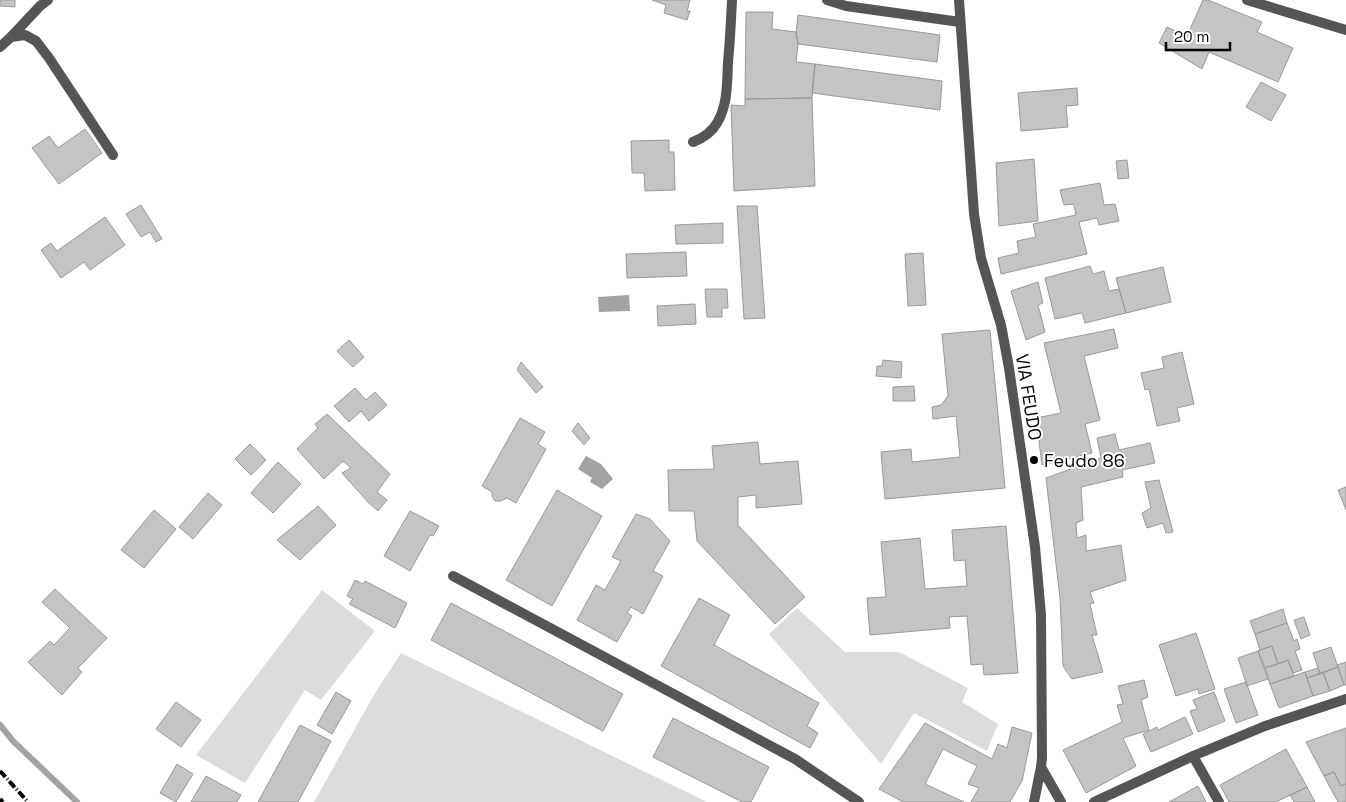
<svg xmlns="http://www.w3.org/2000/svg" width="1346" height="802" viewBox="0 0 1346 802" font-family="'Space Grotesk',sans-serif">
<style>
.green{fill:#dcdcdc}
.water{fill:#a3a3a3}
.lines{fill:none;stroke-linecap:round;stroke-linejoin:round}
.stream{stroke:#a3a3a3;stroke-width:6}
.building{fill:#c4c4c4;stroke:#999}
.lane{stroke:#555;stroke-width:10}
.street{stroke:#555;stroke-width:10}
.rail{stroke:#000;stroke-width:4;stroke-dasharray:8 2.5 1 2.5;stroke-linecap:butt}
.poi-dot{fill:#000;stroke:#fff;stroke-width:2}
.labels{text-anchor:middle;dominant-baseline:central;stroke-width:4;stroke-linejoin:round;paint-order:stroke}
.street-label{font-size:18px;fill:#000;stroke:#fff}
.poi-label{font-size:18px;fill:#000;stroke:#fff;text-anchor:start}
</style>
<rect width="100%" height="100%" fill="#fff"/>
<path class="green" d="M322,590l53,41 -54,69 -16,-10 -60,93 -49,-28z
M797,608l48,44h54l69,36 -6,14 36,22 -11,27 -73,-38 -33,51 -112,-130z
M401,653l306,149h-393l61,-109z"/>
<path class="water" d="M629,295l1,16 -31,1 -1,-15z
M586,456l15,8 12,15 -11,10 -12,-7 2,-4 -14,-9z"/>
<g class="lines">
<path class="stream" d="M0,725l13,16 64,61"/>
</g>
<path class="building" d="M0,0h15v7l-15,-1z
M652,0h38l-3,11h3l-3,9 -23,-7 2,-8z
M1203,0h5l54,22 -5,10 36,16 -15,34 -69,-30 -7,17 -43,-26 8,-16 20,9z
M746,12h27l-1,17 24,3 2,12 -2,18 19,2 -3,34 -67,1z
M798,15l142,20 -3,27 -139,-18 -2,-12z
M815,64l127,17 -2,29 -128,-17z
M1261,82l25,13 -15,26 -25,-14z
M1077,88l1,17 -12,1 2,21 -47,4 -3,-38z
M812,98l3,88 -81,5 -3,-86 14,1v-7z
M85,129l17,24 -43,31 -27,-36 17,-12 9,12z
M669,140v12h5l1,38 -30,1 -1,-18h-12l-1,-32z
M1034,159l4,62 -39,5 -3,-63z
M1127,160l2,18 -11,1 -2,-18z
M1100,183l4,22 11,-1 4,17 -20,4 -2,-7 -18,4 8,32 -86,20 -3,-16 21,-5 -2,-12 19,-4 -3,-13 43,-9 -2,-11 -10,1 -4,-15z
M141,205l21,34 -6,3 -6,-10 -9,5 -15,-23z
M737,206h20l8,112 -21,1z
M105,217l20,28 -35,25 -6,-8 -23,16 -20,-28 10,-7 6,8z
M723,223v20l-47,1 -1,-19z
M686,252l1,24 -60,2 -1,-24z
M923,253l3,52 -18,1 -3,-52z
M1090,266l3,8 11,-3 5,20 10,-2 7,24 -41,10 -3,-10 -27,6 -10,-41z
M1163,267l8,35 -45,11 -10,-35z
M1038,282l5,21 -5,2 7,27 -19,8 -15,-49z
M705,289h22l1,19h-6v9h-15z
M695,304l1,20 -38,2 -1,-20z
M1114,329l4,19 -34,8 16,64 -15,4 7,29 -50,12 -6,-47 25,-5 -17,-70z
M990,330l15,158 -120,11 -4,-47 30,-3 1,13 48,-5 -4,-41 -23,3 -1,-12 9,-2 7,-9 -6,-62z
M349,340l15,17 -11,10 -16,-16z
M1182,352l12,52 -17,4 3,13 -23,5 -8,-37 -4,1 -4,-17 23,-5 -2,-11z
M883,360l19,2 -1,16 -25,-2 1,-10h5z
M521,362l22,25 -7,6 -19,-23z
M914,386l1,15h-22v-14z
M355,388l11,12 9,-8 12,13 -18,16 -8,-10 -12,11 -15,-16z
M327,414l63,60 -13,18 10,8 -9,11 -10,-9 -26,-29 9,-5 -8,-7 -19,18 -27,-30 21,-21 -3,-4z
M520,418l25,14 -7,12 8,5 -30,54 -9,-5 -6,3h-6l-3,-5v-4l-10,-6z
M578,423l12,15 -6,7 -12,-14z
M1115,434l4,16 31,-7 5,20 -33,7 1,7 -42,10 2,33 -7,3 1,15 9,-3v16l35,-6 5,35 -36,12 4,11 -4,1 7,31h-5l11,37 -31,7 -9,-13 -3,-68 -14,-120 55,-20 -4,-20z
M758,442l2,22 38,-3 4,43 -46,4v-13l-18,2v28l67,72 -30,27 -78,-83 -3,-30h-25l-1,-41 46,-1 -2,-23z
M250,444l16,16 -15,15 -16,-16z
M278,462l23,22 -28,29 -22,-20z
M1159,480l14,52 -7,1 -3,-10 -16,5 -5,-15 9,-5 -6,-26z
M1346,487v23l-8,-20z
M557,490l45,26 -50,90 -46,-26z
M208,493l14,12 -29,34 -14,-12z
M318,506l18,19 -36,35 -23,-20z
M154,510l22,19 -32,39 -23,-18z
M410,511l29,15 -6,10 -3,-1 -20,36 -26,-15z
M636,514l14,5 20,22 -17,30 10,5 -20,38 -12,-7 -4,6 5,3 -15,26 -40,-22 19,-35 9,5 16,-29 -9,-4z
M1006,526l12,147 -34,2 -1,-11 -12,1 -4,-49 -18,1 1,11 -80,7 -3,-37 19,-1 -5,-55 39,-4 5,51 42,-3 -2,-26 -11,1 -2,-31z
M355,580l8,4 2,-3 42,22 -12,25 -46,-24 4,-5 -6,-3z
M55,589l52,49 -29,30 4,4 -20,23 -34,-33 22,-21 4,4 16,-17 -28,-26z
M699,598l31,17 -16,30 105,58 -12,23 11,7 -8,15 -149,-82z
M451,603l172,91 -20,37 -172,-91z
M1283,609l4,14 -32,11 -5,-13z
M1304,617l6,18 -9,4 -7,-19z
M1287,623l7,18 3,-2 3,10 -5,2 7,19 -9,3 -5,-13 -10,4 -6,-18 -12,4 -5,-16z
M1196,633l19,56 -16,5 -1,-5 -22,7 -17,-51z
M1272,646l6,18 -13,4 -7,-17z
M1331,647l7,20 -18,7 -7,-21z
M1258,651l10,28 -21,7 -9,-28z
M1288,660l6,16 -24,8 -5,-16z
M1346,662v23h-2l-7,-20z
M1338,667l6,18 -14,6 -7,-19z
M1318,668l2,6 -13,4 -2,-6z
M1305,672l8,24 -34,12 -9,-24z
M1323,672l7,19 -17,5 -6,-18z
M1144,680l4,17 -7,3 8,30 -26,8 13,28 -50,27 -23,-43 59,-28 -5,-17 6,-1 -5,-18z
M1246,682l12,33 -22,8 -12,-34z
M336,692l15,9 -19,33 -15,-9z
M1214,692l11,29 -27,11 -8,-21 7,-2 -4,-9z
M176,702l25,18 -20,27 -25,-18z
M1185,717l8,17 -42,18 -8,-18 14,-7 1,3z
M673,718l96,49 -18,35h-9l-89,-45z
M925,723l67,36 6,-15 9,4 5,-21 20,6 -10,48 -12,21h-39l8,-14 -11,-4 9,-18 -34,-17 -18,35 39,18h-61l-24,-13z
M300,725l31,16 -33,61h-40z
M1346,728v56l-5,2 -7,-14 -10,4 -18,-34z
M1286,749l21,38 -31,15h-47l-9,-17z
M177,764l16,10 -17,28 -16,-9z
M1334,772l7,14 5,-2v18h-8l-14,-26z
M206,776l35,19 -4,7h-46z
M1198,786l8,16h-37z
M1307,787l8,15h-21l-4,-7z"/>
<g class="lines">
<path class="lane" d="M827,0l19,6 114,16
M11,37l14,-2 11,6 13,17 64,97
M11,37l29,-31 8,-6
M693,142c10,-4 19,-10 24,-19 11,-18 10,-41 11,-61 2,-20 3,-41 4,-62"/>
<path class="street" d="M959,0l15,214 7,44 20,67 8,43 26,179 6,68 1,143 -1,9 -7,35
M1247,0l99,30
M0,47l11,-10
M453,576l342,183 64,43
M1193,756l26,46
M1041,767l20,35
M1094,802l99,-46 72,-30 81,-27"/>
<path class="rail" d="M0,771l28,31
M0,799l3,3"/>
</g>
<circle class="poi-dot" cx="1034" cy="460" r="5"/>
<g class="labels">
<g class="street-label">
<text transform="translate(1029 397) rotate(81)">VIA FEUDO</text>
</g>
<g class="poi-label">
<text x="1044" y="460">Feudo 86</text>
</g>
</g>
<path d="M1166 42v8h64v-8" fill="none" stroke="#000000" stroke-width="2.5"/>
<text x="1174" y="42" font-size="15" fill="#000000" stroke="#ffffff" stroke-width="4" paint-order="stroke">20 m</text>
</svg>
